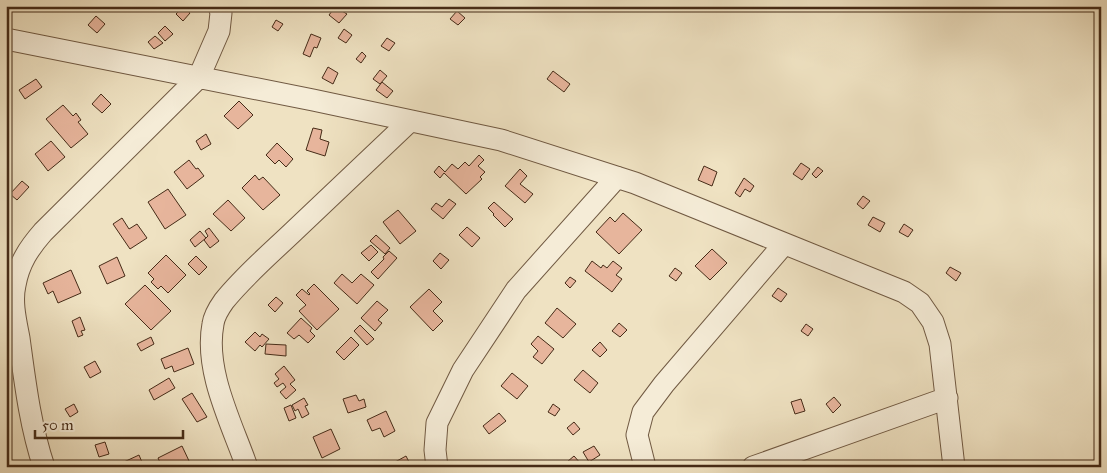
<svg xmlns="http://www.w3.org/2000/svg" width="1107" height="473" viewBox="0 0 1107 473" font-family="'IM FELL Great Primer',serif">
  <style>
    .building { fill: #e7b59c; stroke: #452b17 }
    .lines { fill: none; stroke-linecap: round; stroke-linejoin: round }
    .street-casing { stroke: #705942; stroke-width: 23 }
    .street { stroke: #f5ecd7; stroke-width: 21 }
  </style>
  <rect width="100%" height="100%" fill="#efe2c2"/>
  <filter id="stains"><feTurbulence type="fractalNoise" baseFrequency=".004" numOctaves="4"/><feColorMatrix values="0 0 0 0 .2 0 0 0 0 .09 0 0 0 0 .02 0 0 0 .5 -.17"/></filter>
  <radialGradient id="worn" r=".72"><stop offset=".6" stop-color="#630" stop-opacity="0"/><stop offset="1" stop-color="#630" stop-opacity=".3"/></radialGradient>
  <path class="building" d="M 183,7 L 190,13 L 183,21 L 176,14 Z
    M 335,7 L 347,14 L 339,23 L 329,15 Z
    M 457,11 L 465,18 L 458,25 L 450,19 Z
    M 96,16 L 105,24 L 97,33 L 88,25 Z
    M 276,20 L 283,24 L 278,31 L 272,27 Z
    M 165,26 L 173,34 L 165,41 L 158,33 Z
    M 344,29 L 352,35 L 346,43 L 338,38 Z
    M 311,34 L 321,38 L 317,48 L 314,47 L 310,57 L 303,54 Z
    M 155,36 L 163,43 L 154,49 L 148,42 Z
    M 387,38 L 395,43 L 389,51 L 381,46 Z
    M 362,52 L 366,56 L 361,63 L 356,59 Z
    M 328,67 L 338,73 L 333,84 L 322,78 Z
    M 380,70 L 387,76 L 380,84 L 373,79 Z
    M 553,71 L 570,84 L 564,92 L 547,79 Z
    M 36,79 L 42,87 L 25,99 L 19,90 Z
    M 382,82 L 393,91 L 387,98 L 376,90 Z
    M 101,94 L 111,104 L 102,113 L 92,104 Z
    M 239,101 L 253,115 L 238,129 L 224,116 Z
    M 63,105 L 73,116 L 76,113 L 81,120 L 78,122 L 88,134 L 71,148 L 46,119 Z
    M 313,128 L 322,130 L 320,139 L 329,142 L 325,156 L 306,150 Z
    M 206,134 L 211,144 L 201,150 L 196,141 Z
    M 51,141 L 65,157 L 48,171 L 35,154 Z
    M 277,143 L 293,159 L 286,167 L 279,160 L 275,164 L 266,155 Z
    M 479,155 L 484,160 L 478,166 L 485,172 L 480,177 L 482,179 L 466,194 L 444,173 L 440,178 L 434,172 L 439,166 L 445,172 L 452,164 L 458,169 L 465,162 L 469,166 Z
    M 189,160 L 196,169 L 198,168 L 204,176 L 187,189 L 174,172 Z
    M 801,163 L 810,169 L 802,180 L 793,174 Z
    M 704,166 L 717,172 L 712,186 L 698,180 Z
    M 818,167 L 823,171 L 816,178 L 812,174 Z
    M 520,169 L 527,176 L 520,184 L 533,194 L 525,203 L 505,186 Z
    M 255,175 L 259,180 L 263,177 L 280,195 L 263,210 L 242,188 Z
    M 744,178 L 754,186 L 750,192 L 745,189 L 740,197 L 735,193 Z
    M 22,181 L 29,187 L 17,200 L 10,194 Z
    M 168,189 L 186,215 L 165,229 L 148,202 Z
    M 863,196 L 870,201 L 863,209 L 857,204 Z
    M 449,199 L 456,204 L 443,219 L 431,209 L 436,203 L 442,207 Z
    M 228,200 L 245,218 L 231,231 L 213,214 Z
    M 494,202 L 513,219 L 505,227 L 493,215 L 494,214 L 488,208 Z
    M 398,210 L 416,231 L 400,244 L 383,222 Z
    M 623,213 L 642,230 L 619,254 L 596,232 L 610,217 L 615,222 Z
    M 873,217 L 885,223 L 880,232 L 868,225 Z
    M 122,218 L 129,229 L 137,224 L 147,238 L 130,249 L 113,224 Z
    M 904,224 L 913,230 L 908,237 L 899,232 Z
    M 467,227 L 480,238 L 472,247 L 459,235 Z
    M 209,228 L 219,241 L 210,248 L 204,240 L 208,236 L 205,231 Z
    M 200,231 L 206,238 L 195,247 L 190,240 Z
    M 376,235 L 390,248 L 385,254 L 370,241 Z
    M 371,245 L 378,252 L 369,261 L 361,253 Z
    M 712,249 L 727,263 L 710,280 L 695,266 Z
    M 389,251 L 397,258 L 378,279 L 371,272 L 384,259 L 383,257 Z
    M 440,253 L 449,260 L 441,269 L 433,261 Z
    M 166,255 L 186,275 L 168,293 L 161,286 L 158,289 L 151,282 L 154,279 L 148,273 Z
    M 196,256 L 207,267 L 199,275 L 188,264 Z
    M 117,257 L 125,276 L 107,284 L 99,266 Z
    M 592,261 L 601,268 L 603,265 L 607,268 L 613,261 L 622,268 L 616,275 L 622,279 L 612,292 L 585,271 Z
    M 950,267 L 961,273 L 956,281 L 946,273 Z
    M 675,268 L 682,273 L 676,281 L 669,276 Z
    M 71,270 L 81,293 L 58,303 L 53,291 L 48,294 L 43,283 Z
    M 342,274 L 352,283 L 361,274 L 374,285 L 357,304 L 334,283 Z
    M 570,277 L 576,281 L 570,288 L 565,283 Z
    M 314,284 L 339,309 L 317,330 L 299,311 L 306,305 L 296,295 L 302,289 L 309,295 L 310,294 L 307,291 Z
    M 145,285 L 171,311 L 151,330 L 125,304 Z
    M 778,288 L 787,294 L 781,302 L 772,296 Z
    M 429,289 L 442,302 L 433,311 L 443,321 L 433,331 L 410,307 Z
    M 276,297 L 283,303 L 275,312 L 268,305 Z
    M 377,301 L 388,310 L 378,320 L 382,323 L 375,331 L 361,318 Z
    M 557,308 L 576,324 L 563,338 L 545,323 Z
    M 80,317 L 85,330 L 81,331 L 83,335 L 78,337 L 72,321 Z
    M 301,318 L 312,328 L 310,331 L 315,336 L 308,343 L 299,335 L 294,339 L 287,333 Z
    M 619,323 L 627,330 L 620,337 L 612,331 Z
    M 806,324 L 813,329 L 808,336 L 801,331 Z
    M 360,325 L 374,339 L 367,345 L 354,331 Z
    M 255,332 L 260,337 L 262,334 L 269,339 L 262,347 L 260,345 L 255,351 L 245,342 Z
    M 538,336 L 554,349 L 542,364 L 533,357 L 538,351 L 531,344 Z
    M 151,337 L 154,344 L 141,351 L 137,344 Z
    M 351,337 L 359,345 L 344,360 L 336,352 Z
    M 600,342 L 607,350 L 600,357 L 592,350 Z
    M 266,344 L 286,345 L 286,356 L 265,354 Z
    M 188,348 L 194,364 L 174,372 L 172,366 L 165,369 L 161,359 Z
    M 95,361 L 101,372 L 90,378 L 84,367 Z
    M 284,366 L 295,380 L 290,384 L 296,390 L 286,399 L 280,392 L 286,387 L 283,383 L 277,387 L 274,383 L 279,379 L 275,374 Z
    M 583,370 L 598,383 L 590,393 L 574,380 Z
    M 512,373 L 528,386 L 517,399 L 501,386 Z
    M 169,378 L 175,388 L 154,400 L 149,390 Z
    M 192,393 L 207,417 L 197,422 L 182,399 Z
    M 356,395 L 359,401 L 364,399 L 366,407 L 348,413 L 343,399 Z
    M 834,397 L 841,405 L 833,413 L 826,404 Z
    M 304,398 L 308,405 L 305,406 L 309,414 L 302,418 L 298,409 L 295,411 L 292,405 Z
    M 801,399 L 805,411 L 795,414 L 791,402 Z
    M 74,404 L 78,412 L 70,417 L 65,409 Z
    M 553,404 L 560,409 L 555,416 L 548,412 Z
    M 291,405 L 296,418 L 289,421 L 284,408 Z
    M 386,411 L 395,431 L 384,437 L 380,428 L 372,431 L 367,420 Z
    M 499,413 L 506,421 L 489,434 L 483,426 Z
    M 574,422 L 580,429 L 573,435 L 567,428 Z
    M 331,429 L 340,449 L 322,458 L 313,437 Z
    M 105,442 L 109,454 L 99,457 L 95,445 Z
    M 182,446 L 190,463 L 184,467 L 162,467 L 158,458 Z
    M 594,446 L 600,455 L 589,462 L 583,452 Z
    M 139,455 L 144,467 L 112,467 L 126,461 Z
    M 406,456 L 411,466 L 410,467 L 386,467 Z
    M 574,456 L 581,464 L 578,467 L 571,467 L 567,462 Z"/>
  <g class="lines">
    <g class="street-casing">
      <path id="street" d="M 6,39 L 313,100 L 501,140 L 635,183 L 904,292 L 920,303 L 933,322 L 940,344 L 954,467
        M 44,467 C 30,425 25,382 19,338 C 16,322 11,302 15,285 C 19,263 29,248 43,232 L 199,77 L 219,31 L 221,13 L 219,6
        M 247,467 C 232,424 204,371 213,324 C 214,316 219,308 224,301 C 245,275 271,253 294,231 C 333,194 372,157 410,121
        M 437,467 L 435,450 L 437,423 L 463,370 L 516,290 L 617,177
        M 645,467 L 637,435 L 643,412 L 664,384 L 784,244
        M 753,467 L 947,398"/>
    </g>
    <use href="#street" class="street"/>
  </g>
  <rect width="1107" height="473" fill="none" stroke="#efe2c2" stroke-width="25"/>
  <rect x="8" y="8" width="1092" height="458" fill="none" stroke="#452b17" stroke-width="2.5"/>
  <rect x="12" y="12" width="1082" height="448" fill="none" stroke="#452b17"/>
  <path d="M35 430v8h148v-8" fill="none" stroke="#452b17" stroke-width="2.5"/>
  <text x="42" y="430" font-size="15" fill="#452b17" stroke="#f5ecd7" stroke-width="4" paint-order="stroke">50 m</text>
  <rect width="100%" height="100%" filter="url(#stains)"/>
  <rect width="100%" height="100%" fill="url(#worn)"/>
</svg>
